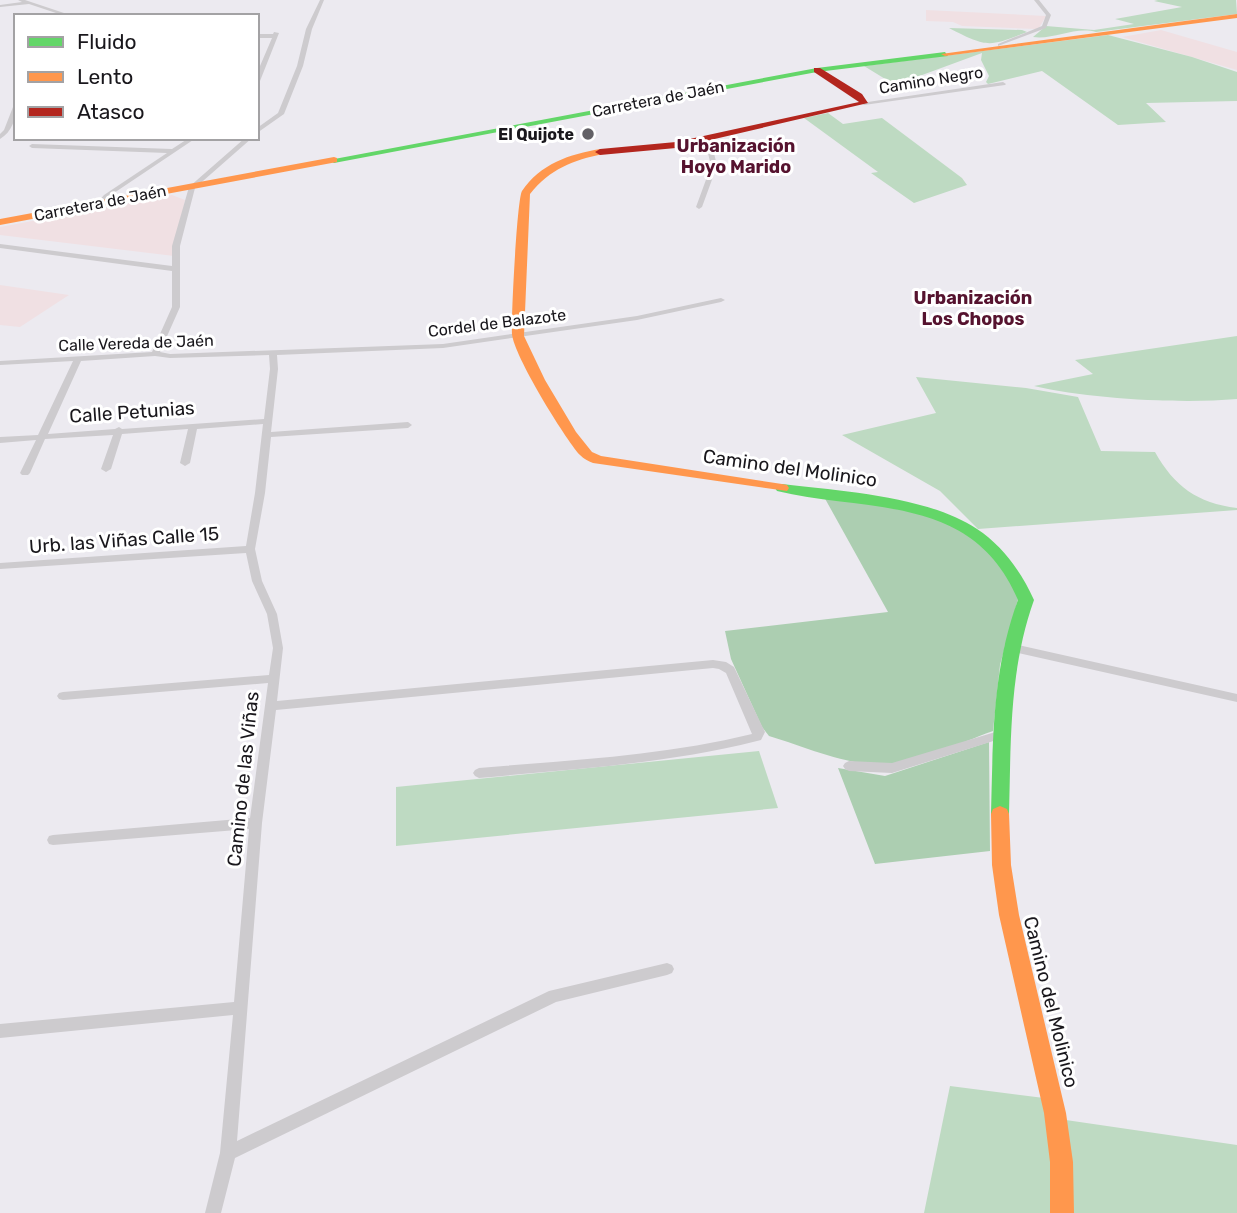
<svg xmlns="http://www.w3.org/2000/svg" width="1237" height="1213" viewBox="0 0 1237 1213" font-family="Rubik,sans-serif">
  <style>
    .industrial { fill: #f0e0e3 }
    .green { fill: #bedac2 }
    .forest { fill: #acceb1 }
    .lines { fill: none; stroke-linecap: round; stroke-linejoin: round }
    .street { fill: #cdcbce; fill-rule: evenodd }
    .fast { fill: #63d668; fill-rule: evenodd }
    .slow { fill: #ff974d; fill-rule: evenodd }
    .jam { fill: #b3261e; fill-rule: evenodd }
    .poi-dot { fill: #636166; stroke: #fff; stroke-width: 2.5 }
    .labels { text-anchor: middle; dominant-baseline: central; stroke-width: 6; stroke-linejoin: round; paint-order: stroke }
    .far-street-label { font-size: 16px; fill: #19171c; stroke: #fff }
    .far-poi-label { font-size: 16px; font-weight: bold; fill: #19171c; stroke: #fff; text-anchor: end }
    .far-neighbourhood-label { font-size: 18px; font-weight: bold; fill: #56132f; stroke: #fff }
    .street-label { font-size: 19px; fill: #19171c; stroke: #fff }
  </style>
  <rect width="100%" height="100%" fill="#eceaf0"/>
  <path class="industrial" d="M 926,10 L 1046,16 L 1039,28 L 1036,29 L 962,26 L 953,22 L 926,21 Z
    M 1161,30 L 1237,52 L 1237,70 L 1122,37 Z
    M 172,195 L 185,200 L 174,256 L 0,235 L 0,227 Z
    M 0,285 L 69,295 L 20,327 L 0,325 Z"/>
  <path class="green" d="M 1158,0 L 1236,0 L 1237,14 L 1096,32 C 1075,26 1054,40 1033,37 L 1046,26 L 1094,30 L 1134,24 L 1115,19 L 1182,7 L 1154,1 Z
    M 949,28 L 1022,30 L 1027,32 C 989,47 988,48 949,28 Z
    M 1108,35 L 1192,57 L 1237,72 L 1237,101 L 1146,103 L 1166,122 L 1118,125 L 1042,71 L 988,84 L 986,82 L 989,76 L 981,60 L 982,53 L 895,85 L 864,66 Z
    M 828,113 L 843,124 L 882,118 L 962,178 L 967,185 L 914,203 L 871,173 L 878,172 L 804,118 Z
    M 1237,336 L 1237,399 C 1180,404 1090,399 1034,386 L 1093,374 L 1075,360 Z
    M 916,377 L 1026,388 L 1078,397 L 1101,451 L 1155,452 C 1174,486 1197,503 1237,508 L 1237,510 L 978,529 L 940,491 L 842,435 L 936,413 Z
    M 759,751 L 778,808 L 396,846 L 396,787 Z
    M 950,1086 L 1044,1098 L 1053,1148 L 1053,1213 L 924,1213 Z
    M 1059,1119 L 1237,1145 L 1237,1213 L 1066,1213 Z"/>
  <path class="forest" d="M 823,495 C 864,502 948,513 978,541 C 994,556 1007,575 1020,592 L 1000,665 L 993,731 C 959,743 922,763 885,764 C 846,766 806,747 769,736 L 762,727 L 731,659 L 725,631 L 888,612 Z
    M 989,742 L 990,851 L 875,864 L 838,768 L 885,776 Z"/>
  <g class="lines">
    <path class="street" d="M 18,0 L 25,0 L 73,16 L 65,16 L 29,4 L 0,7 L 0,5 L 22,2 Z
      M 320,0 L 324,0 L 312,29 L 303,66 L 284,114 L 257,133 L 257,128 L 278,113 L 297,66 L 306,29 Z
      M 1034,0 L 1039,0 L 1051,15 L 1046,28 L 998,46 L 998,44 L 1042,26 L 1046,15 Z
      M 274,32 L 279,33 L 260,81 L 257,83 L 257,73 L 272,38 L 257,38 L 257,34 L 273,34 Z
      M 1003,82 L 1006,84 L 1005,85 L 864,105 L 861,103 Z
      M 16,105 C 16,119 12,132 0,139 L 0,134 L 4,130 L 13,107 Z
      M 189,138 L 196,138 L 108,197 L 100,205 L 97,203 L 104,195 L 167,153 L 32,148 L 29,146 L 32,144 L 172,149 Z
      M 245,138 L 252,138 L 195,188 L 180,246 L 180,307 L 160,352 L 170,354 L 443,344 L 637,316 L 721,298 L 725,300 L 721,302 L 637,320 L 443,348 L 277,355 L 278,369 L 271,432 L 408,422 L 412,425 L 408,428 L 271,437 L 265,493 L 255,549 L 262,581 L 277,614 L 283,648 L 277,701 L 713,660 L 726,662 L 734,667 L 765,732 L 761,740 L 757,741 C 666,764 573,769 479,778 L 475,776 L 473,773 L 475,770 L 479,768 C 571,760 663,756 752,734 L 726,673 L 719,669 L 713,668 L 276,710 L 262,823 L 237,1141 L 549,991 L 667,963 L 672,965 L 674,969 L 672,973 L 667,975 L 556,1002 L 235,1158 L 221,1213 L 205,1213 L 220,1153 L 233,1015 L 0,1038 L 0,1024 L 234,1002 L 249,829 L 53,845 L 49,844 L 47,840 L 49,836 L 53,835 L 250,818 L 268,683 L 63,700 L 59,699 L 57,696 L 59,693 L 63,692 L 269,675 L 273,648 L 267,614 L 252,581 L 246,553 L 0,569 L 0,563 L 246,546 L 255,493 L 263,424 L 197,429 L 190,463 L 185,466 L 180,463 L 188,429 L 122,434 L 111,469 L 106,472 L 101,469 L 113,435 L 45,439 L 30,473 L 28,475 L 22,475 L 20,473 L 36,440 L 0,443 L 0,437 L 38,435 L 73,361 L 0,365 L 0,361 L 152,352 L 172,307 L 172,271 L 0,248 L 0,244 L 172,266 L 172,246 L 189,187 ZM 269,355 L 270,369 L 264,419 L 122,429 L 119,427 L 115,429 L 48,434 L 81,361 L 155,356 L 170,358 Z
      M 708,138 L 711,140 L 717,166 L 702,207 L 699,209 L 696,207 L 711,166 L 705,140 Z
      M 1009,643 L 1237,694 L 1237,702 L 1005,650 L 1004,647 L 1005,644 Z
      M 1002,730 L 1006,731 L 1008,734 L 1006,737 L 892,773 L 849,771 L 845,769 L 843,766 L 845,763 L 849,761 L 892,763 Z"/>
    <path class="fast" d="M 945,52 L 948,56 L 817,72 L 334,163 L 329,160 L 817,68 Z
      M 782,484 C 840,491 928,496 977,529 C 1002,545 1022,573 1034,600 C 1009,670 1011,741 1009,814 L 1007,819 L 1000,822 L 993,819 L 991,814 C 993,741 992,670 1018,600 C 973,493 868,513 777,491 L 775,488 L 777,485 Z"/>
    <path class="slow" d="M 1237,14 L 1237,18 L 945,56 L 941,54 Z
      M 600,149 L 603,150 L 603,154 C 573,160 550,169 530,194 L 524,336 L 545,380 L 576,432 L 592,452 L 601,456 L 782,484 L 787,485 L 789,488 L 787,491 L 593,463 C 588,461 584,459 580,455 C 564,437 514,356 512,334 C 511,319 517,199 522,191 C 540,164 570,154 600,149 Z
      M 334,157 L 337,158 L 337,162 L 0,225 L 0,219 Z
      M 1000,806 L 1007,809 L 1009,814 L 1011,865 L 1019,915 L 1066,1113 L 1073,1162 L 1074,1213 L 1050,1213 L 1050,1162 L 1044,1113 L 999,915 L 992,865 L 991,814 L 993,809 Z"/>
    <path class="jam" d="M 814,68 L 820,68 L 862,94 L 868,103 L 676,148 L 600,155 L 595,152 L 600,149 L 676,142 L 859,102 L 814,72 Z"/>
  </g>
  <circle class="poi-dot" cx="588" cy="134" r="7"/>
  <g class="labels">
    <g class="far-street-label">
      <text transform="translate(931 80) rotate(-9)">Camino Negro</text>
      <text transform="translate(658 99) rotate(-11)">Carretera de Jaén</text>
      <text transform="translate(100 203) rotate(-11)">Carretera de Jaén</text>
      <text transform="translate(497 323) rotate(-7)">Cordel de Balazote</text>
      <text transform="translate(136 343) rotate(-2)">Calle Vereda de Jaén</text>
    </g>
    <g class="far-poi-label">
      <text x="574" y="134">El Quijote</text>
    </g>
    <g class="far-neighbourhood-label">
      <text x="736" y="146">Urbanización<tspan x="736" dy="21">Hoyo Marido</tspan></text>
      <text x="973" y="298">Urbanización<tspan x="973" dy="21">Los Chopos</tspan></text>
    </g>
    <g class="street-label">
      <text transform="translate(132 412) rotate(-4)">Calle Petunias</text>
      <text transform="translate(790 468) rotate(8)">Camino del Molinico</text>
      <text transform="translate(124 540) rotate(-4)">Urb. las Viñas Calle 15</text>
      <text transform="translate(243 779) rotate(-84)">Camino de las Viñas</text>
      <text transform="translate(1051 1002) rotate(76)">Camino del Molinico</text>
    </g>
  </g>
  <rect x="14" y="14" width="245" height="126" fill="#ffffff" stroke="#a3a2a4" stroke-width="2"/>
  <rect x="28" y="37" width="35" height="10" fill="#63d668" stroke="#a3a2a4" stroke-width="2"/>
  <text x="77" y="49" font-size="21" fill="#19171c">Fluido</text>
  <rect x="28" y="72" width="35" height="10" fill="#ff974d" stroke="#a3a2a4" stroke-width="2"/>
  <text x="77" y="84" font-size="21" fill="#19171c">Lento</text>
  <rect x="28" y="107" width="35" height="10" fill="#b3261e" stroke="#a3a2a4" stroke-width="2"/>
  <text x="77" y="119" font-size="21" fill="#19171c">Atasco</text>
</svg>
